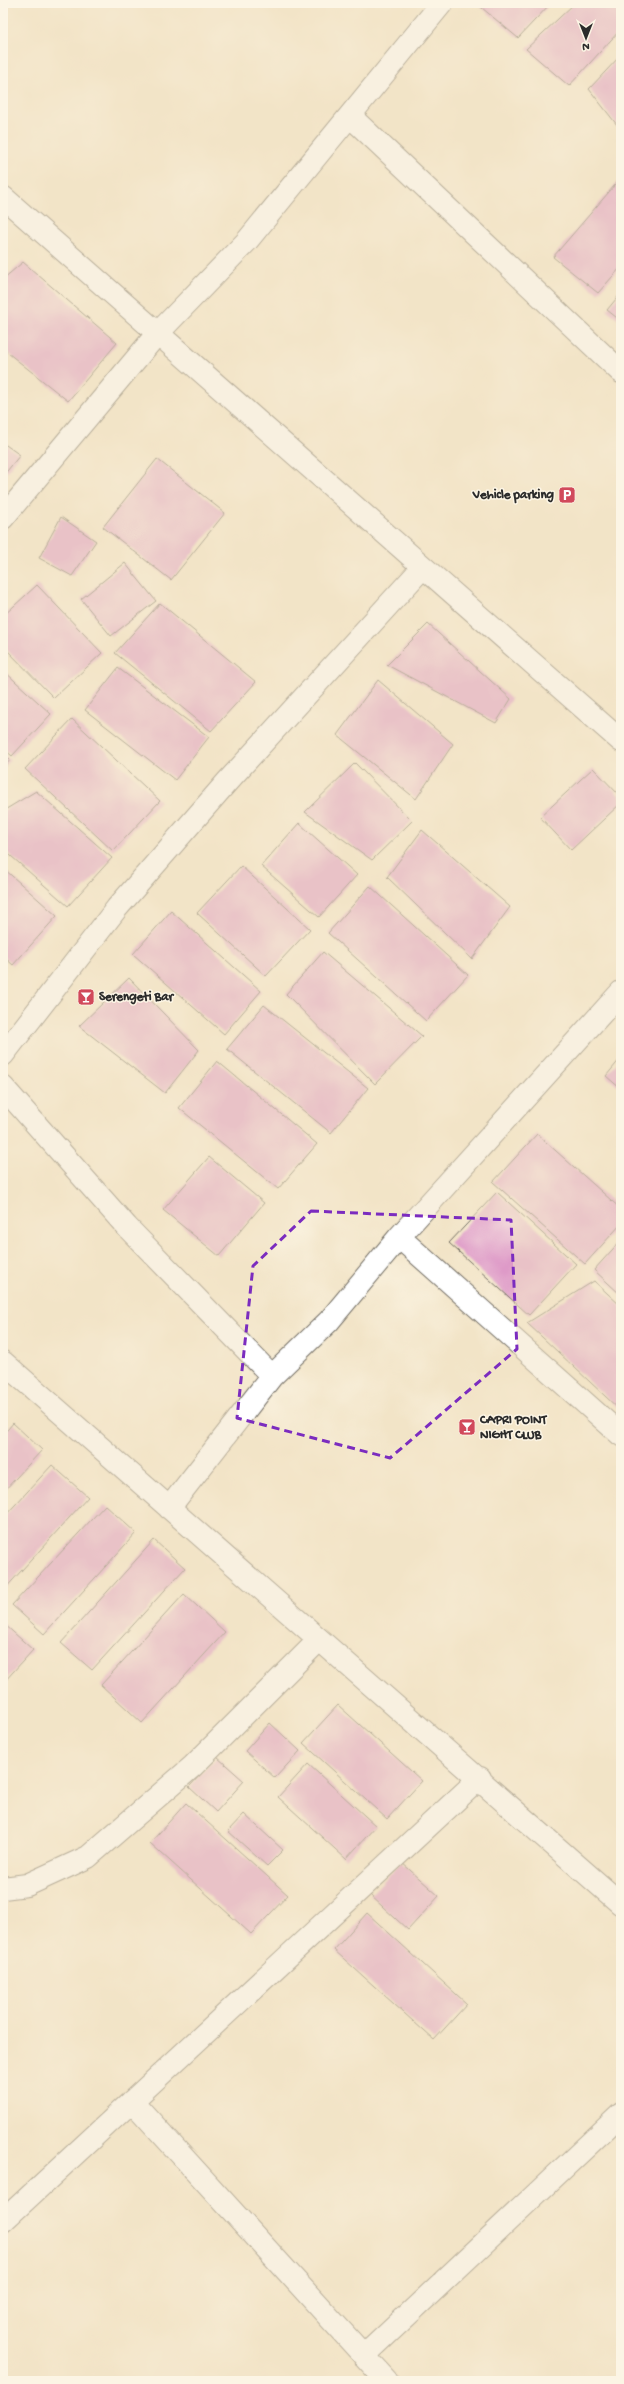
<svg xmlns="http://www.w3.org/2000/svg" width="624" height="2384" viewBox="0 0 624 2384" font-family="'Gochi Hand',sans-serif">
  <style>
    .building { fill: #de9ac8 }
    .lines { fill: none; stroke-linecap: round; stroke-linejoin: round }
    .minor-casing { stroke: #716c62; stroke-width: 24 }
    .minor { stroke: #fff; stroke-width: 22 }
    .marked { fill: none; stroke: #7b2cbf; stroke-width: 3; stroke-dasharray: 8 5; stroke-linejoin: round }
    .labels { text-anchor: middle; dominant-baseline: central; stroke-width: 3; stroke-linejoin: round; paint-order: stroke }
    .poi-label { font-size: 13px; font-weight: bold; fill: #2b2b2b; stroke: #fcf5e5; text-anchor: start }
  </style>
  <rect width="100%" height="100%" fill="#fcf5e5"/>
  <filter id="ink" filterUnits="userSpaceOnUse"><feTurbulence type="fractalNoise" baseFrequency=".025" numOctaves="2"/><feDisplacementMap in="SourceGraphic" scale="8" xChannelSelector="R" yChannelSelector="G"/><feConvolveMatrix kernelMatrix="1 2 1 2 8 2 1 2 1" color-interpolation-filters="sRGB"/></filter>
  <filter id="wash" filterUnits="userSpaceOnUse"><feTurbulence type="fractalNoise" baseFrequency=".012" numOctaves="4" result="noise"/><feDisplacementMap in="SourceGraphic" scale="16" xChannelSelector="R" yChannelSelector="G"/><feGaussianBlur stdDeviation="0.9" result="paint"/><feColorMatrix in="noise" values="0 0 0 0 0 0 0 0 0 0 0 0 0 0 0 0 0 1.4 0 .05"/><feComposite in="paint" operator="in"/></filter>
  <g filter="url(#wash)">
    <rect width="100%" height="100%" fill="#f2e4c7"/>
    <g id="blocks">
      <path class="building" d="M 476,3 L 551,3 L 518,38 Z
        M 575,3 L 621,3 L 621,29 L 569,86 L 526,49 Z
        M 621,55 L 621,130 L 589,89 Z
        M 621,178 L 621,267 L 598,293 L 553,257 Z
        M 23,262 L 117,343 L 68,401 L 3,349 L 3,279 Z
        M 621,293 L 621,321 L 607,310 Z
        M 3,443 L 20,455 L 3,476 Z
        M 157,459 L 225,513 L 171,580 L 103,527 Z
        M 61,517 L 96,541 L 72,576 L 39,558 Z
        M 125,563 L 156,601 L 111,636 L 81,599 Z
        M 37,585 L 102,653 L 54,698 L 3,646 L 3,616 Z
        M 160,603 L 256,682 L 211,731 L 115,653 Z
        M 428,624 L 511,699 L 496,723 L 387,665 Z
        M 118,668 L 209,737 L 175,780 L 85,710 Z
        M 3,670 L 51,714 L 12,756 L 3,748 Z
        M 378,680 L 453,744 L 416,799 L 337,735 Z
        M 72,719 L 160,801 L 113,851 L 25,769 Z
        M 3,754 L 10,760 L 3,769 Z
        M 355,763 L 412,821 L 372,860 L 305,812 Z
        M 593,768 L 621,797 L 621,803 L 571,850 L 540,817 Z
        M 36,791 L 112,858 L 68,906 L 3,849 L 3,811 Z
        M 299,823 L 357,875 L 319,917 L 261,866 Z
        M 422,830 L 510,907 L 472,959 L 387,877 Z
        M 241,866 L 310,929 L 266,976 L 197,913 Z
        M 3,868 L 57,916 L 13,965 L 3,956 Z
        M 370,886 L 468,975 L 426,1021 L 328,933 Z
        M 171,911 L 261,991 L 224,1034 L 133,954 Z
        M 323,952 L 422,1036 L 375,1084 L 286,994 Z
        M 129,978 L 199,1050 L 165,1093 L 79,1026 Z
        M 264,1005 L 368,1088 L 331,1133 L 227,1049 Z
        M 621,1058 L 621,1089 L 606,1076 Z
        M 217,1061 L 317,1144 L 278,1189 L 179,1108 Z
        M 537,1134 L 621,1209 L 621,1224 L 585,1264 L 493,1182 Z
        M 209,1157 L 264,1203 L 219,1256 L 163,1210 Z
        M 497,1192 L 576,1264 L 529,1315 L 449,1243 Z
        M 621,1240 L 621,1295 L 594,1270 Z
        M 594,1281 L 621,1306 L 621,1411 L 527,1323 Z
        M 13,1423 L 42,1450 L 3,1492 L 3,1435 Z
        M 52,1465 L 88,1497 L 3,1591 L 3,1518 Z
        M 105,1505 L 136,1533 L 44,1634 L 12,1605 Z
        M 154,1540 L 185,1568 L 92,1670 L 61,1643 Z
        M 184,1594 L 225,1632 L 142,1723 L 101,1685 Z
        M 3,1623 L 33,1650 L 3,1683 Z
        M 338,1705 L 422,1781 L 387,1819 L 303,1743 Z
        M 270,1723 L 300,1751 L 275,1778 L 245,1751 Z
        M 217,1757 L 244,1781 L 216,1812 L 189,1787 Z
        M 308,1764 L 376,1826 L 346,1859 L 278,1797 Z
        M 186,1803 L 288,1895 L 251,1934 L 150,1843 Z
        M 244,1814 L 283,1850 L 267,1866 L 228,1831 Z
        M 401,1862 L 439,1896 L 408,1930 L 370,1895 Z
        M 367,1913 L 467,2004 L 434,2040 L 334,1950 Z"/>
    </g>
  </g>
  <g filter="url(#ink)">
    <use href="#blocks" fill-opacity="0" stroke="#716c62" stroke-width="1"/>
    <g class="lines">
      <g class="minor-casing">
        <path id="minor" d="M 350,116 L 621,372
          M 3,197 L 621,741
          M 3,518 L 157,334 L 247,241 L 442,3
          M 3,1055 L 117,908 L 227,782 L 423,567
          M 3,1087 L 127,1227 L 272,1376
          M 399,1237 L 621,1435
          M 3,1362 L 621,1904
          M 169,1508 L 272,1376 L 329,1321 L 399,1237 L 621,992
          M 3,1888 L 27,1885 L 88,1857 L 193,1766 L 319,1640
          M 132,2101 L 387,2381
          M 3,2221 L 480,1778
          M 364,2356 L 621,2114"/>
      </g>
      <use href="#minor" class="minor"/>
    </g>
  </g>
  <path d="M0 0H624V2384H0ZM 311,1211 L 511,1220 L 517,1349 L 390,1458 L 237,1418 L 253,1266 Z" fill="#f2e4c7" fill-opacity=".55" fill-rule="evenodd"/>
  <path class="marked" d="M 311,1211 L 511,1220 L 517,1349 L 390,1458 L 237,1418 L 253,1266 Z"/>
  <defs>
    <g id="parking-square" transform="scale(0.9)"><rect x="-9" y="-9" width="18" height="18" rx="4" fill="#d1495b" stroke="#fcf5e5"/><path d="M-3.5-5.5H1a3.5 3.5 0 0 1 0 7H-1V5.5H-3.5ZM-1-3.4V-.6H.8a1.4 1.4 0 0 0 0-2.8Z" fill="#fff"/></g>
    <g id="bar-square" transform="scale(0.9)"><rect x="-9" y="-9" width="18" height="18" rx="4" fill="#d1495b" stroke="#fcf5e5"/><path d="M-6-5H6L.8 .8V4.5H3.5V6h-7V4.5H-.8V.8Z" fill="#fff"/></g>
  </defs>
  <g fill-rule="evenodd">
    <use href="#parking-square" x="567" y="495"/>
    <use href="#bar-square" x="86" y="997"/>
    <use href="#bar-square" x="467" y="1427"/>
  </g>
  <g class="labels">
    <g class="poi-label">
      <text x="554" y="495" text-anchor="end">Vehicle parking</text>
      <text x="99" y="997">Serengeti Bar</text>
      <text x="480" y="1420">CAPRI POINT<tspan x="480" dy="15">NIGHT CLUB</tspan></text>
    </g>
  </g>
  <rect width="624" height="2384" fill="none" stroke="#fcf5e5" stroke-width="16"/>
  <g transform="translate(586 38) rotate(180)" stroke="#fcf5e5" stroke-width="3" paint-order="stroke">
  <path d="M0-3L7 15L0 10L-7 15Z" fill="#2b2b2b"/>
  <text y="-6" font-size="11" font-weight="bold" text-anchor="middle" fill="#2b2b2b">N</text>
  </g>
</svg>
